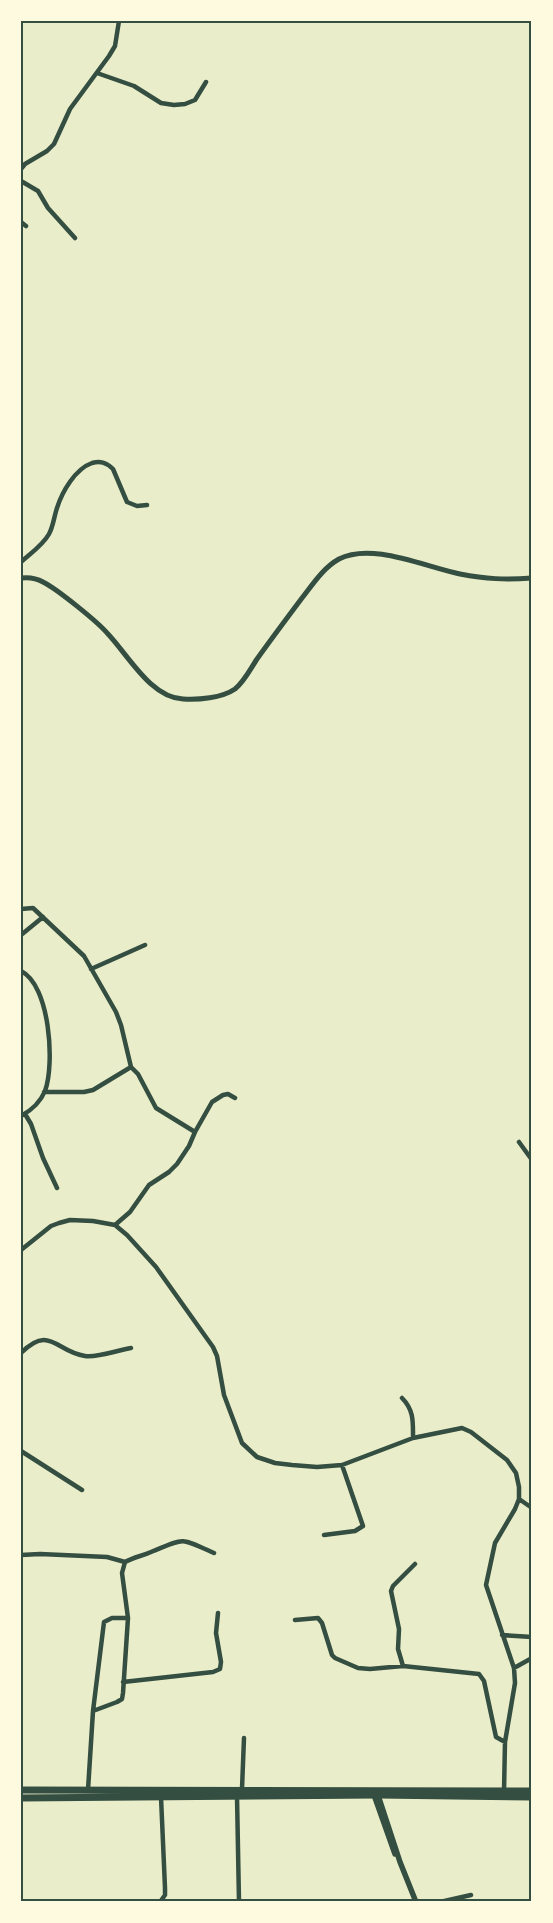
<svg xmlns="http://www.w3.org/2000/svg" width="553" height="1923" viewBox="0 0 553 1923" font-family="Rubik,sans-serif">
  <style>
    .lines { fill: none; stroke-linecap: round; stroke-linejoin: round }
    .minor { stroke: #344e41; stroke-width: 4.5 }
    .tertiary { stroke: #344e41; stroke-width: 5 }
    .secondary { stroke: #344e41; stroke-width: 5.5 }
    .trunk { stroke: #344e41; stroke-width: 7 }
    .neatline { fill: none; stroke: #344e41; stroke-width: 2 }
  </style>
  <rect width="100%" height="100%" fill="#e9edc9"/>
  <g class="lines">
    <path class="minor" d="M 97,73 L 134,86 L 161,103 L 174,105 L 185,104 L 195,100 L 206,82
      M 21,169 L 25,164 L 47,151 L 54,144 L 70,109 L 109,56 L 115,46 L 119,21
      M 21,181 L 38,191 L 48,208 L 75,238
      M 21,222 L 26,226
      M 21,562 C 30,554 43,545 49,534 C 53,527 54,517 57,508 C 62,492 75,469 92,463 C 100,461 106,462 113,469 L 127,502 L 137,506 L 147,505
      M 21,909 L 33,908 L 84,956 L 116,1012 L 121,1025 L 131,1067 L 138,1074 L 156,1108 L 195,1132
      M 21,935 L 43,917
      M 91,969 L 145,945
      M 21,971 C 50,985 55,1064 45,1091 C 40,1103 32,1110 21,1116
      M 44,1092 L 84,1092 L 93,1090 L 131,1067
      M 25,1114 L 31,1124 L 43,1158 L 57,1188
      M 519,1142 L 532,1160
      M 115,1225 L 130,1212 L 149,1185 L 169,1172 L 177,1164 L 189,1146 L 195,1132 L 212,1102 L 223,1095 L 228,1094 L 235,1098
      M 21,1250 L 51,1226 L 59,1223 L 70,1220 L 93,1221 L 115,1225 L 127,1235 L 156,1267 L 213,1347 L 217,1356 L 224,1395 L 242,1443 L 257,1457 L 275,1463 L 292,1465 L 317,1467 L 342,1465 L 413,1438 L 462,1428 L 471,1432 L 507,1460 L 516,1473 L 519,1487 L 519,1499 L 515,1509 L 495,1543 L 486,1585 L 514,1668 L 515,1683 L 505,1742 L 504,1792
      M 21,1353 C 50,1324 56,1352 85,1356 C 97,1358 118,1350 131,1348
      M 402,1398 C 414,1410 413,1422 413,1438
      M 21,1451 L 82,1490
      M 519,1499 L 532,1508
      M 324,1535 L 355,1531 L 363,1526 L 342,1465
      M 21,1555 L 40,1554 L 107,1557 L 125,1562
      M 295,1620 L 318,1618 L 322,1623 L 332,1655 L 335,1658 L 358,1668 L 370,1669 L 403,1666 L 479,1674 L 484,1681 L 496,1737 L 505,1742
      M 502,1635 L 532,1637
      M 403,1666 L 398,1649 L 399,1629 L 391,1591 L 393,1586 L 415,1564
      M 514,1668 L 532,1658
      M 123,1682 L 213,1672 L 220,1669 L 221,1662 L 216,1633 L 218,1613
      M 93,1711 L 104,1622 L 112,1618 L 128,1618
      M 242,1789 L 244,1738
      M 88,1790 L 93,1711 L 117,1702 L 122,1699 L 123,1693 L 128,1618 L 122,1573 L 125,1562 C 134,1557 142,1556 151,1552 C 185,1538 179,1537 214,1553
      M 237,1796 L 239,1902
      M 160,1902 L 165,1895 L 165,1888 L 161,1797
      M 440,1902 L 471,1895"/>
    <path class="tertiary" d="M 21,578 C 29,577 36,578 43,582 C 57,589 98,622 108,634 C 128,655 151,698 183,699 C 198,700 222,698 235,689 C 244,682 251,668 257,659 C 272,638 287,618 302,598 C 313,584 323,568 339,559 C 372,542 425,567 460,574 C 486,579 505,580 532,578"/>
    <path class="secondary" d="M 373,1792 L 395,1854
      M 377,1792 L 400,1862 L 416,1902"/>
    <path class="trunk" d="M 21,1790 L 532,1791
      M 21,1798 L 378,1795 L 532,1797"/>
  </g>
  <rect width="553" height="1923" fill="none" stroke="#fefae0" stroke-width="45"/>
  <rect x="22" y="22" width="508" height="1878" class="neatline"/>
</svg>
